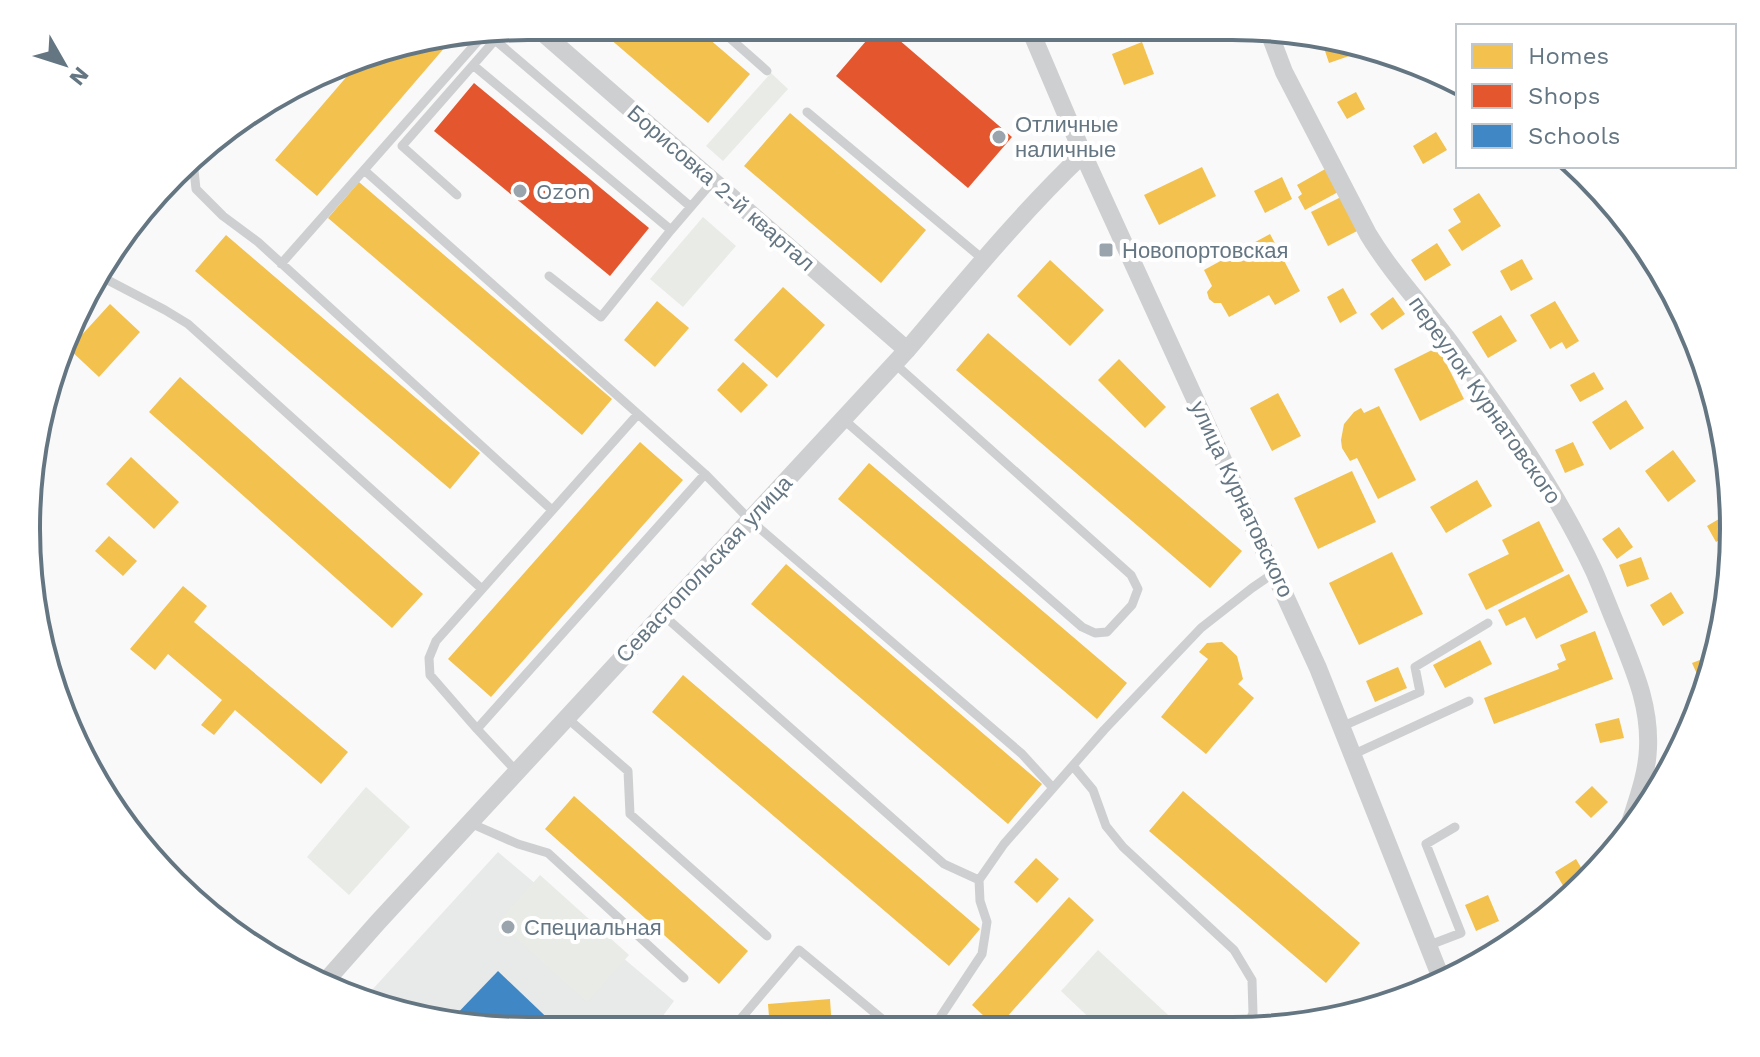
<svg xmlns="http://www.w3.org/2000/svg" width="1760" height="1057" viewBox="0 0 1760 1057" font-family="'Work Sans',sans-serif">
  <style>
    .built { fill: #e8e9e9 }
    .green { fill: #e8ebe6 }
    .homes { fill: #f2c14e }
    .shops { fill: #e4572e }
    .schools { fill: #3f88c5 }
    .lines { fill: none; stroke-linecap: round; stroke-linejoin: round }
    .service { stroke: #cecfd0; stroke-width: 9 }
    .minor { stroke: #cecfd0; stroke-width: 18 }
    .poi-dot { fill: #99a4ac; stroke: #fff; stroke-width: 3 }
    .labels { text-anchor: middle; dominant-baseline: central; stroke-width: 8; stroke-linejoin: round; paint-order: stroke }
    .poi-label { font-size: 22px; fill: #657683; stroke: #fff; text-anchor: start }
    .street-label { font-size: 22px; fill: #657683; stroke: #fff }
    .rim { fill: none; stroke: #657683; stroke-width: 4 }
  </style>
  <rect width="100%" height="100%" fill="#f9f9f9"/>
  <path class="built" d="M 498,852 L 674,1001 L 653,1029 L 495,1030 L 367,1004 L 361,1002 Z"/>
  <path class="green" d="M 771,73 L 788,89 L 723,161 L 706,146 Z
    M 703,217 L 736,246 L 683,307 L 650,279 Z
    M 366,787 L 410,827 L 349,895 L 307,857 Z
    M 540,875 L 629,955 L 587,1002 L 498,922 Z
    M 1098,950 L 1180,1026 L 1179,1027 L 1100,1028 L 1061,991 Z"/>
  <path class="homes" d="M 595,26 L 694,26 L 750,74 L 708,123 Z
    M 452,39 L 317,196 L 275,160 L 367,53 Z
    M 1334,41 L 1348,44 L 1352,55 L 1329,63 L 1323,45 Z
    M 1142,42 L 1154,74 L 1124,85 L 1112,54 Z
    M 1356,92 L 1365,109 L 1347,119 L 1337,102 Z
    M 790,113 L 926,230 L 881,283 L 744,166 Z
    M 1436,132 L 1447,150 L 1423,164 L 1413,146 Z
    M 1202,167 L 1216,196 L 1159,225 L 1144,195 Z
    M 1327,168 L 1340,191 L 1305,210 L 1298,197 L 1302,194 L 1297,185 Z
    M 1282,177 L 1292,199 L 1265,213 L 1254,191 Z
    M 359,182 L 612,399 L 582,435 L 328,218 Z
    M 1479,193 L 1501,226 L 1462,251 L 1448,230 L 1461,222 L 1453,209 Z
    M 1343,196 L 1361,229 L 1328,246 L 1311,212 Z
    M 1270,234 L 1300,291 L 1275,305 L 1269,295 L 1229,317 L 1221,303 L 1214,303 L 1209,299 L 1207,292 L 1212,286 L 1204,270 Z
    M 226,235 L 480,453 L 450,489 L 195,271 Z
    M 1437,243 L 1451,265 L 1425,281 L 1411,260 Z
    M 1522,259 L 1533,279 L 1511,291 L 1500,271 Z
    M 1050,260 L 1104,310 L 1070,346 L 1017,296 Z
    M 783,287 L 825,325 L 777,378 L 734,340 Z
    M 1343,288 L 1357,313 L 1340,323 L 1327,297 Z
    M 1393,297 L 1405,314 L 1382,330 L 1370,314 Z
    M 657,301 L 689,328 L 655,367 L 624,340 Z
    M 1555,301 L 1579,341 L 1566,349 L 1562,342 L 1550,349 L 1530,315 Z
    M 110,304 L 140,332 L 99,377 L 69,349 Z
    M 1501,315 L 1517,341 L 1488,358 L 1472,332 Z
    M 988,333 L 1242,551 L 1210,588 L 956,370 Z
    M 1438,347 L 1464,399 L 1420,421 L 1394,369 Z
    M 1119,359 L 1166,407 L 1145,428 L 1098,380 Z
    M 743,362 L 768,385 L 741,413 L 717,390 Z
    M 1594,372 L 1604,389 L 1580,402 L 1570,385 Z
    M 180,377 L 423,594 L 392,628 L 149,412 Z
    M 1278,393 L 1301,436 L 1272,451 L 1250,408 Z
    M 1626,400 L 1644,428 L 1610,450 L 1592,422 Z
    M 1379,406 L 1416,480 L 1378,499 L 1357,458 L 1350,461 L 1342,448 L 1341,440 L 1344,424 L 1354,412 L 1361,408 L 1364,413 Z
    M 640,442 L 683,480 L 491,697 L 448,659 Z
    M 1573,442 L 1584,465 L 1565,473 L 1555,450 Z
    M 1673,450 L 1696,481 L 1668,502 L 1645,471 Z
    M 131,457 L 179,502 L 154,529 L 106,484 Z
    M 869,463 L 1127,683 L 1097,719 L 838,499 Z
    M 1352,471 L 1376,522 L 1318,549 L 1294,498 Z
    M 1477,480 L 1492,506 L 1446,533 L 1430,507 Z
    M 1724,516 L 1724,537 L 1716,542 L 1707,526 Z
    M 1539,521 L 1564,571 L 1486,610 L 1468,574 L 1509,554 L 1502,540 Z
    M 1619,527 L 1633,547 L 1617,559 L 1602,539 Z
    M 109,536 L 137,561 L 123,576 L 95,551 Z
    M 1392,552 L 1423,614 L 1359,645 L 1329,583 Z
    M 1641,557 L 1649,579 L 1627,587 L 1619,565 Z
    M 786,564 L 1042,784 L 1008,824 L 751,604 Z
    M 1569,574 L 1588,612 L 1536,639 L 1525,617 L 1506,626 L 1498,610 Z
    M 183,586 L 207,606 L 194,622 L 348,752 L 321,784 L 235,710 L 214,735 L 201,725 L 222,700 L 168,654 L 155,670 L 130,649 Z
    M 1671,592 L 1684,613 L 1663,626 L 1650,605 Z
    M 1595,631 L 1613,679 L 1494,724 L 1484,698 L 1559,669 L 1557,664 L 1566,660 L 1560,645 Z
    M 1480,640 L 1492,664 L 1445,688 L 1433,665 Z
    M 1222,642 L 1237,656 L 1243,679 L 1238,684 L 1254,698 L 1206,754 L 1161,717 L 1208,659 L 1199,652 L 1207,643 Z
    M 1713,655 L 1712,656 L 1701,683 L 1692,663 Z
    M 1398,667 L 1407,688 L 1375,702 L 1366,681 Z
    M 683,675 L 980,929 L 949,966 L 652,712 Z
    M 1619,718 L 1624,738 L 1600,743 L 1595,724 Z
    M 1592,786 L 1608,802 L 1591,818 L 1575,802 Z
    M 1183,791 L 1360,943 L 1326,983 L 1149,831 Z
    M 574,796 L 748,951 L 719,984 L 545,829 Z
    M 1036,858 L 1059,879 L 1037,903 L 1014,882 Z
    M 1576,859 L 1589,881 L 1568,894 L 1555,872 Z
    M 1488,895 L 1499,921 L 1476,931 L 1465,905 Z
    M 1069,897 L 1094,920 L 997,1028 L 972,1005 Z
    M 830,999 L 832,1029 L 770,1029 L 768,1004 Z"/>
  <path class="shops" d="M 878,27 L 884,27 L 1012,137 L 968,188 L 836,76 Z
    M 474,83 L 649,228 L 610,276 L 434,131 Z"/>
  <path class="schools" d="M 498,971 L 560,1030 L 495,1030 L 450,1021 Z"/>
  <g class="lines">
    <path class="service" d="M 716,26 L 767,71
      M 485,33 L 364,170 L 638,414
      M 473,65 L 671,230 L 713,181
      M 807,112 L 984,260
      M 193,161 L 196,189 L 223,216 L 258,242 L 552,510
      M 457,195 L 402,146 L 495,40 L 691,207
      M 281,264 L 364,170
      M 98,275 L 165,310 L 188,324 L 482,589
      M 549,276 L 601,317 L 671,230
      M 843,419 L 1082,627 L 1095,633 L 1107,632 L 1132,605 L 1138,589 L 1131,575 L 894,363
      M 662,614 L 944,864 L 979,880
      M 567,718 L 628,771 L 630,814 L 767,936
      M 1341,727 L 1420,692 L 1415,667 L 1488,623
      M 477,729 L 430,675 L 429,658 L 436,641 L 638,414 L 705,474
      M 1352,755 L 1469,701
      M 1073,766 L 1093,790 L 1106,826 L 1123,847 L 1234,950 L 1252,980 L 1253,1013 L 1247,1027
      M 517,772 L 477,729 L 705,474 L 750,520 L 1022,754 L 1053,788
      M 470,823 L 518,844 L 548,853 L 684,978
      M 1427,946 L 1461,933 L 1426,844 L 1455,827
      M 933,1028 L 982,954 L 987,922 L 980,901 L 979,880 L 1004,844 L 1104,730 L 1201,628 L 1252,588 L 1274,573
      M 732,1029 L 799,950 L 893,1028"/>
    <path class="minor" d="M 535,26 L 907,350
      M 1029,27 L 1083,154 L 1318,668 L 1441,978
      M 1267,27 L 1284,72 L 1368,234 C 1392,274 1424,307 1452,345 C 1504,416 1556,490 1594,571 C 1602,589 1609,608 1617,627 C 1633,668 1650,703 1648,748 C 1647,778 1634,808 1626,836
      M 324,983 L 378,922 L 907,350 C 964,283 1019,215 1083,154"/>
  </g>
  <g class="poi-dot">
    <circle cx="999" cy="137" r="8"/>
    <circle cx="520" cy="191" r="8"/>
    <rect x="1098" y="242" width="16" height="16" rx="4"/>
    <circle cx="508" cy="927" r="8"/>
  </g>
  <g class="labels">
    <g class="poi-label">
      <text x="1015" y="124">Отличные<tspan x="1015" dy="25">наличные</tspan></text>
      <text x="536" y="191">Ozon</text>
      <text x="1122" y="250">Новопортовская</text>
      <text x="524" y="927">Специальная</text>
    </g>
    <g class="street-label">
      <text transform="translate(721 188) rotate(41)">Борисовка 2-й квартал</text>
      <text transform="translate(1485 400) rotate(55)">переулок Курнатовского</text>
      <text transform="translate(1242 499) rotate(65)">улица Курнатовского</text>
      <text transform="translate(704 569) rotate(-47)">Севастопольская улица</text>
    </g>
  </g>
  <path d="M0 0H1760V1057H0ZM528 40H1232A488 488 0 0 1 1720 528V529A488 488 0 0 1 1232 1017H528A488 488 0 0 1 40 529V528A488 488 0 0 1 528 40Z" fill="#fff" fill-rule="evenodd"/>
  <path class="rim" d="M528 40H1232A488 488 0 0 1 1720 528V529A488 488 0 0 1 1232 1017H528A488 488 0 0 1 40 529V528A488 488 0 0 1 528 40Z"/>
  <rect x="1456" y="24" width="280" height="144" fill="#ffffff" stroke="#c1c8cd" stroke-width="2"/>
  <rect x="1472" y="44" width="40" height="24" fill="#f2c14e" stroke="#c1c8cd" stroke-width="2"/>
  <text x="1528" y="64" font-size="24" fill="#657683">Homes</text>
  <rect x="1472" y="84" width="40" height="24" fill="#e4572e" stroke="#c1c8cd" stroke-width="2"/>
  <text x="1528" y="104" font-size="24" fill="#657683">Shops</text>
  <rect x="1472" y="124" width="40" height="24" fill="#3f88c5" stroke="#c1c8cd" stroke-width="2"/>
  <text x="1528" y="144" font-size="24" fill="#657683">Schools</text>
  <g transform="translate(64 64) rotate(129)" stroke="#ffffff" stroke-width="6" paint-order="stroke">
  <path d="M0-6L14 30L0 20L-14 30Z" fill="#657683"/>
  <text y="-12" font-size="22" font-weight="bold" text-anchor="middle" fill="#657683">N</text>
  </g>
</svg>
